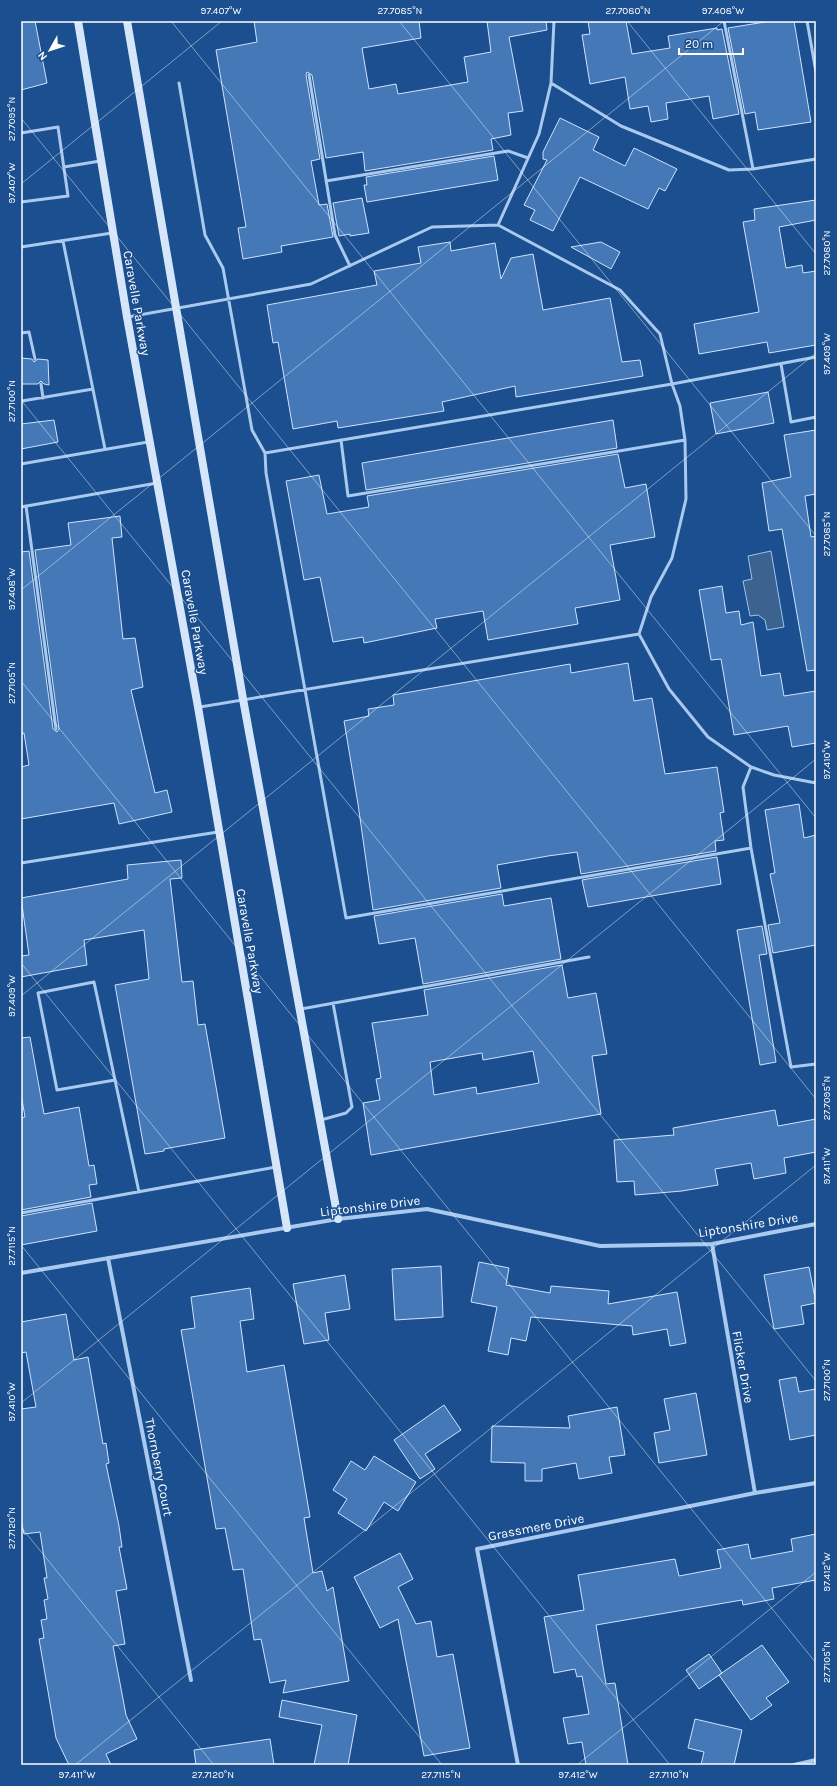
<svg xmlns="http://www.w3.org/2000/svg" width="837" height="1786" viewBox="0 0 837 1786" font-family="Karla,sans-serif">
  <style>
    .water { fill: #3c6290; stroke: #9cc4f0 }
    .building { fill: #4478b7; stroke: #cfe3fa; fill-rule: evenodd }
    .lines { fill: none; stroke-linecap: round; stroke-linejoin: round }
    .lane { stroke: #a9c9ee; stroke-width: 3 }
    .street { stroke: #a9c9ee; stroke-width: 4 }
    .secondary { stroke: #d6e6fa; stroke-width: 8 }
    .ticks { fill: none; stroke: #fff; stroke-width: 1; stroke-opacity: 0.45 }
    .labels { text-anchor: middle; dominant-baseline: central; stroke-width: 3; stroke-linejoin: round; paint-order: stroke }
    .street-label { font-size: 13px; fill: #fff; stroke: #1b4f8f }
    .neatline { fill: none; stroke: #fff; stroke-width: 1.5 }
    .ticks-label { font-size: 10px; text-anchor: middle; fill: #fff }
  </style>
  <rect width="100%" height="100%" fill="#1b4f8f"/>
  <path class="water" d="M 771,551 L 784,627 L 767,630 L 765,620 L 758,615 L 750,616 L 743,581 L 752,579 L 748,556 Z"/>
  <path class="building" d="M 21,21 L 35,21 L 47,83 L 21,90 Z
    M 254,21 L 419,21 L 421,38 L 362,48 L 369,89 L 396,84 L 398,94 L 468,82 L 464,57 L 491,52 L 487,21 L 546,21 L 547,30 L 509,37 L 523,111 L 508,113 L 511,135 L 491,139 L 493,150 L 365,171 L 363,152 L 326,158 L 312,75 L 307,72 L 306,75 L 320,159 L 311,161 L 319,205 L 327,204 L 333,237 L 281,246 L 282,252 L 243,259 L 238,228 L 246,227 L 216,50 L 257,42 Z
    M 588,21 L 626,21 L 632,54 L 670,48 L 668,36 L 717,28 L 717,30 L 722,29 L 739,114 L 713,119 L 709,96 L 666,103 L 668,119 L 651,122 L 648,106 L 630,109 L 625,77 L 590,84 L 582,35 L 590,34 Z
    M 771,21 L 794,21 L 811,122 L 758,130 L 755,112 L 745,114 L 728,28 Z
    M 560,118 L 599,137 L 593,150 L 625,166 L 634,148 L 677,169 L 665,191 L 659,188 L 648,209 L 580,177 L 553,231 L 530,220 L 535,210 L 524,205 L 547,160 L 543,159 L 543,152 Z
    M 494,156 L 498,180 L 367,202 L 364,185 L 367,185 L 366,177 Z
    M 362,198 L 369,233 L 350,236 L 350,234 L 339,236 L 333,203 Z
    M 816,200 L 816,220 L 779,227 L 786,268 L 802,265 L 803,273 L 816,271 L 816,345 L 769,353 L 767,342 L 699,354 L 694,324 L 759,312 L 743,222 L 755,220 L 754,209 Z
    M 450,242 L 451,251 L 495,243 L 501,279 L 511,258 L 533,254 L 543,310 L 610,298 L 622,362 L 640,360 L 643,376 L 516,397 L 515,386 L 442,402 L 444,411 L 338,428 L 337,421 L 293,429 L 278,342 L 273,343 L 267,305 L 377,285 L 374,271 L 421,263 L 418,247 Z
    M 601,242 L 620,252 L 611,269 L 571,247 Z
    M 21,358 L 32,359 L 34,362 L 38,359 L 48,360 L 49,385 L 44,384 L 41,381 L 38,384 L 21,384 Z
    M 768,392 L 774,423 L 716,434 L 710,403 Z
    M 54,420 L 58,442 L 21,449 L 21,424 Z
    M 613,420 L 617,448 L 366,490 L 362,463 Z
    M 816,430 L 816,494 L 805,496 L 811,537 L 816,536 L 816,670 L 807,671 L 782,529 L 769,531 L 762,483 L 791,477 L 784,435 Z
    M 618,454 L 625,488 L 646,484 L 655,537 L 610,545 L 620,600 L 575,608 L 578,624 L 488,640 L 483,611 L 435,619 L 437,628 L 364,643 L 363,637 L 333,642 L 320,577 L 304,580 L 286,481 L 319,475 L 327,514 L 369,507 L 367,496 Z
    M 120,516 L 122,537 L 112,538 L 123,639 L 135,638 L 143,687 L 131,690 L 155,793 L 167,790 L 172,812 L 119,824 L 114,803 L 21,819 L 21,767 L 29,765 L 24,733 L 21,734 L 21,552 L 29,551 L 53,729 L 57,732 L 59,729 L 35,550 L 71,545 L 68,523 Z
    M 722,586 L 726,613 L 739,611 L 741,625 L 753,622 L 761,676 L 780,673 L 784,696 L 816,691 L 816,743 L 792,747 L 788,726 L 734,735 L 721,659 L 711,660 L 699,590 Z
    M 628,663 L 634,701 L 652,698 L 665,774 L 717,767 L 724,812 L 720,813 L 724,840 L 715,841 L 716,851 L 581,874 L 577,852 L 548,856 L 497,865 L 501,888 L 373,910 L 358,804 L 344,721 L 369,716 L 368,709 L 394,705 L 393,695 L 570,664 L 571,673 Z
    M 799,804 L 804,838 L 816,835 L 816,945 L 773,953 L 768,925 L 780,923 L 770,874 L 775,873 L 765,810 Z
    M 717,857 L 721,884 L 588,907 L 582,880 Z
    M 181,860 L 182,878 L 170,879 L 182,982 L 193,981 L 198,1025 L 205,1024 L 225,1138 L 164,1149 L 164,1151 L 145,1154 L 115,985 L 149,979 L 144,930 L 84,940 L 87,965 L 21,977 L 21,956 L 29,955 L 21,898 L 128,879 L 127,865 Z
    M 502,894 L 504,906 L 551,898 L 561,959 L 423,984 L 415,938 L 379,944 L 374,916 Z
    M 762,926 L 767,954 L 759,955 L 776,1062 L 760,1065 L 737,930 Z
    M 562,965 L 568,998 L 596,993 L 607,1054 L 592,1056 L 601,1114 L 371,1155 L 363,1103 L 380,1100 L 376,1079 L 381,1078 L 372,1023 L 428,1015 L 424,990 ZM 533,1051 L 539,1083 L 477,1094 L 476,1087 L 434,1095 L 430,1062 L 482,1053 L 483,1060 Z
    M 30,1037 L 44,1114 L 79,1107 L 89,1166 L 94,1165 L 97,1184 L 89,1185 L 91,1197 L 21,1210 L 21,1118 L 25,1117 L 21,1094 L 21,1038 Z
    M 775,1110 L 778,1126 L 816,1119 L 816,1152 L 784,1158 L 786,1173 L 754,1179 L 751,1163 L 715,1169 L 718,1185 L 682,1191 L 635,1195 L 634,1181 L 617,1182 L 614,1140 L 674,1135 L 673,1128 Z
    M 92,1203 L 97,1231 L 21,1245 L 21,1216 Z
    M 479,1262 L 509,1268 L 506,1285 L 550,1293 L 551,1286 L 609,1291 L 608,1304 L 677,1292 L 686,1343 L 670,1346 L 667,1329 L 633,1335 L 632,1326 L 531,1317 L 526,1341 L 511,1338 L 508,1355 L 488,1351 L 497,1307 L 471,1302 Z
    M 441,1266 L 443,1317 L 395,1320 L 392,1269 Z
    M 809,1267 L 816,1303 L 801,1306 L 804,1324 L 774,1329 L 764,1275 Z
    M 345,1275 L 350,1309 L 325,1313 L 329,1340 L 304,1344 L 293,1284 Z
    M 250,1288 L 254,1319 L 240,1321 L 247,1372 L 284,1365 L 310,1517 L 304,1518 L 313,1573 L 322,1571 L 327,1591 L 333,1587 L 349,1681 L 283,1693 L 286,1680 L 270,1683 L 261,1639 L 254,1640 L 243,1569 L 233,1570 L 225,1528 L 216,1529 L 181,1330 L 195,1328 L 191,1297 Z
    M 66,1314 L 74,1360 L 88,1357 L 103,1444 L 106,1443 L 109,1463 L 106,1464 L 119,1526 L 122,1547 L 119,1547 L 127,1589 L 116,1591 L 125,1644 L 113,1646 L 126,1715 L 137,1739 L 106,1754 L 111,1765 L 69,1765 L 56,1738 L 39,1639 L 44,1638 L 41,1620 L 47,1619 L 44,1600 L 48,1599 L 44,1578 L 47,1578 L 40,1532 L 24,1534 L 21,1520 L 21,1409 L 36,1407 L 26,1352 L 21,1353 L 21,1322 Z
    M 796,1377 L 799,1392 L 816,1389 L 816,1435 L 790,1440 L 779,1380 Z
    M 696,1393 L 707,1455 L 659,1463 L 654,1433 L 670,1430 L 664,1399 Z
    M 444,1405 L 461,1430 L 425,1454 L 435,1469 L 420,1479 L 394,1440 Z
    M 617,1407 L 625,1455 L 609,1457 L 612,1473 L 579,1479 L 576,1463 L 542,1469 L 542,1481 L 525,1481 L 525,1463 L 491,1462 L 492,1426 L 570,1428 L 568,1416 Z
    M 374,1456 L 416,1482 L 398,1511 L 384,1502 L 366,1531 L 338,1513 L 347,1499 L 333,1490 L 351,1461 L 365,1470 Z
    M 816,1534 L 816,1580 L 772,1588 L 774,1599 L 743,1605 L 742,1600 L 596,1625 L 606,1684 L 615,1683 L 628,1765 L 586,1765 L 582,1742 L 568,1744 L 563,1718 L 589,1714 L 582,1676 L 577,1677 L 575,1669 L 554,1673 L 544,1617 L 584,1610 L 578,1575 L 675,1559 L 679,1576 L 721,1568 L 717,1550 L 748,1544 L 751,1559 L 793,1551 L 791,1539 Z
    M 400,1553 L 413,1579 L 398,1587 L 416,1624 L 431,1621 L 437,1657 L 453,1654 L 470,1748 L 424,1756 L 398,1619 L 380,1628 L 354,1577 Z
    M 762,1645 L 789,1682 L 766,1698 L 772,1705 L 751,1720 L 719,1675 Z
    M 709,1654 L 722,1673 L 699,1689 L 686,1670 Z
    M 282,1700 L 357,1715 L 348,1765 L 314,1765 L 322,1725 L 279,1717 Z
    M 695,1719 L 742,1730 L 734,1765 L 701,1765 L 704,1752 L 688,1748 Z
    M 270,1739 L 274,1765 L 196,1765 L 194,1750 Z"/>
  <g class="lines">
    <path class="lane" d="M 724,21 L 753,169
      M 807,21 L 816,72
      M 309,75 L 335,235 L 350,266
      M 179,83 L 205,235 L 223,268 L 252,430 L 265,453 L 672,384 L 816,357
      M 551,83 L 621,126 L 729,170 L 753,169 L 816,159
      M 21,133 L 58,127 L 68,196 L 21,202
      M 64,167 L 100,161
      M 326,181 L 508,151 L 528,158
      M 498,225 L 539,134 L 551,83 L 554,21
      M 63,241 L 105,449
      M 21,247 L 112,233
      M 128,317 L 311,284 L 432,227 L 498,225 L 620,290 L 660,334 L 672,384 L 680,406 L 685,440 L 686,499 L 672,558 L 651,597 L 639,634
      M 21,333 L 29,332 L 35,359
      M 781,364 L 791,422 L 816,417
      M 41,384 L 43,398
      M 22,401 L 93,389
      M 341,440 L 348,496 L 685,440
      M 265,453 L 266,473 L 346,918 L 751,848
      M 21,464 L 148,442
      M 26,506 L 56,729
      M 21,507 L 157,483
      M 200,707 L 639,634 L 669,689 L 708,737 L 751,767 L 774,775 L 816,783
      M 751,767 L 743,787 L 751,848 L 791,1067 L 816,1064
      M 21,863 L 218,832
      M 301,1009 L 589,957
      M 115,1080 L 57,1090 L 38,993 L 94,982 L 139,1192
      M 321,1120 L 346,1113 L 352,1107 L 333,1003
      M 21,1213 L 276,1167"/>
    <path class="street" d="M 712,1244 L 755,1493
      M 108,1258 L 191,1680
      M 21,1273 L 338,1219 L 427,1209 L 600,1246 L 712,1244 L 816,1224
      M 518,1765 L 477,1549 L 755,1493 L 816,1483
      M 794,1765 L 816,1760"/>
    <path class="secondary" d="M 78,21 L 127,317 L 198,707 L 287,1228
      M 127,21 L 243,699 L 338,1219"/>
  </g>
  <path class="ticks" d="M 171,21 L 816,818M 399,21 L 816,536M 627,21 L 816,254M 21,118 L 816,1099M 21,184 L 222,21M 21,400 L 816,1381M 21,590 L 724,21M 21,681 L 816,1663M 21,963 L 670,1765M 21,996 L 816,353M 21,1245 L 442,1765M 21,1403 L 816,759M 21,1527 L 214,1765M 75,1765 L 816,1165M 577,1765 L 816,1572"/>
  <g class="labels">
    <g class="street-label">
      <text transform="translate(137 303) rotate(80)">Caravelle Parkway</text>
      <text transform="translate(195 622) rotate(80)">Caravelle Parkway</text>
      <text transform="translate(250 941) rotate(80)">Caravelle Parkway</text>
      <text transform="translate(370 1206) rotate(-7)">Liptonshire Drive</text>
      <text transform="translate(748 1225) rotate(-9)">Liptonshire Drive</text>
      <text transform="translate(743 1367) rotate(80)">Flicker Drive</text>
      <text transform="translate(159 1467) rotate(79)">Thornberry Court</text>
      <text transform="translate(536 1527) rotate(-11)">Grassmere Drive</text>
    </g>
  </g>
  <rect width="837" height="1786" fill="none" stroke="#1b4f8f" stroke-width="44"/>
  <g transform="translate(50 50) rotate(231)" stroke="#1b4f8f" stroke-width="3" paint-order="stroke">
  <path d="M0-3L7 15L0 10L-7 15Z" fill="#ffffff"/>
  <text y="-6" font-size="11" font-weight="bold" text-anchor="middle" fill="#ffffff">N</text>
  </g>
  <path d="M679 48v6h64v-6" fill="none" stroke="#ffffff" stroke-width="2"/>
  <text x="685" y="48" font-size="12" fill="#ffffff" stroke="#1b4f8f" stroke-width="3" paint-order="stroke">20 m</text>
  <rect x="22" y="22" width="793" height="1742" class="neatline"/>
  <g class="ticks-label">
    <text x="221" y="14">97.407°W</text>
    <text x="400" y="14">27.7085°N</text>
    <text x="628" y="14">27.7080°N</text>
    <text x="723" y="14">97.408°W</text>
    <text transform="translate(11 119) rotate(-90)" y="4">27.7095°N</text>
    <text transform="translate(11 183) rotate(-90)" y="4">97.407°W</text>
    <text transform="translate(826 253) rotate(-90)" y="4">27.7080°N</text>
    <text transform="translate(826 354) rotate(-90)" y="4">97.409°W</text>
    <text transform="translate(11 401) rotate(-90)" y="4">27.7100°N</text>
    <text transform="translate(826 534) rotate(-90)" y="4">27.7085°N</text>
    <text transform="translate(11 589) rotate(-90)" y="4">97.408°W</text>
    <text transform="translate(11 683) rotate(-90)" y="4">27.7105°N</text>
    <text transform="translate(826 760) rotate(-90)" y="4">97.410°W</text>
    <text transform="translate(11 996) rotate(-90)" y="4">97.409°W</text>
    <text transform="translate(826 1098) rotate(-90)" y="4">27.7095°N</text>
    <text transform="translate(826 1166) rotate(-90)" y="4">97.411°W</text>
    <text transform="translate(11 1246) rotate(-90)" y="4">27.7115°N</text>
    <text transform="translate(826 1380) rotate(-90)" y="4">27.7100°N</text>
    <text transform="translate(11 1402) rotate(-90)" y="4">97.410°W</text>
    <text transform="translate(11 1528) rotate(-90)" y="4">27.7120°N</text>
    <text transform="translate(826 1572) rotate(-90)" y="4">97.412°W</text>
    <text transform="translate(826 1662) rotate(-90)" y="4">27.7105°N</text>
    <text x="77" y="1778">97.411°W</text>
    <text x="213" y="1778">27.7120°N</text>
    <text x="441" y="1778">27.7115°N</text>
    <text x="578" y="1778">97.412°W</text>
    <text x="669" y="1778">27.7110°N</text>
  </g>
</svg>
